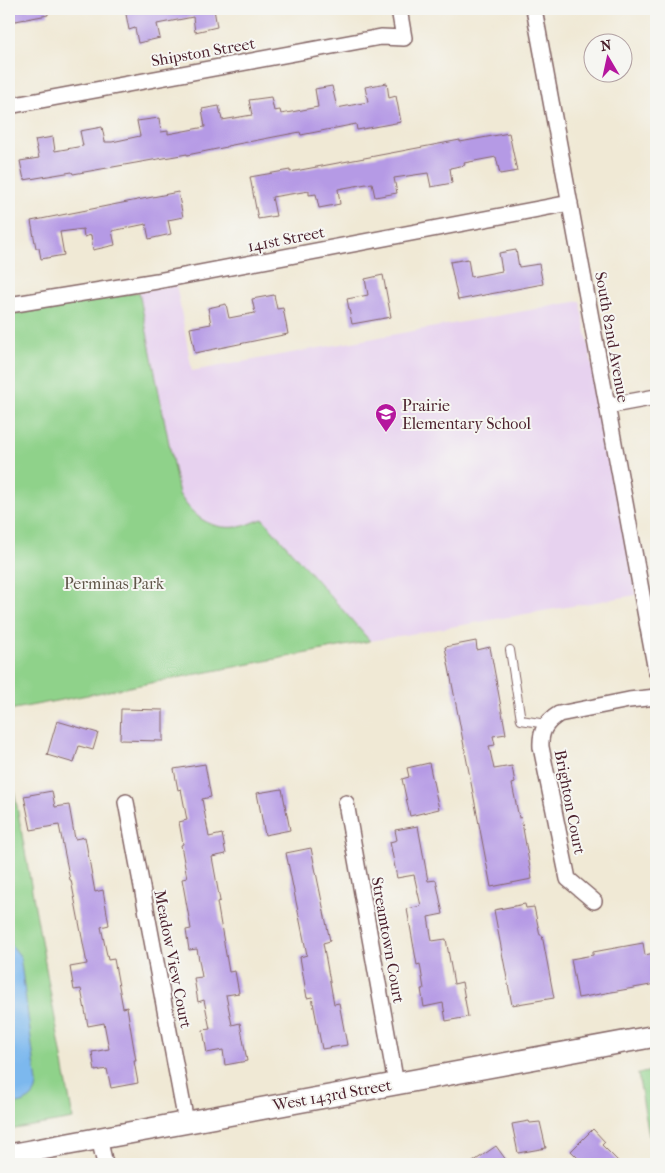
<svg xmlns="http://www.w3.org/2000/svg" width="665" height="1173" viewBox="0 0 665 1173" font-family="'IM FELL French Canon',serif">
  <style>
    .built { fill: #e7d2ef }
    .green { fill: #8fd28a; stroke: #6c785a }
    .water { fill: #7bb8ee; stroke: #626c8c }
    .building { fill: #b59ae5 }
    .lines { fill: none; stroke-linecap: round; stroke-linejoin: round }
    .lane-casing { stroke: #846666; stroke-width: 10 }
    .street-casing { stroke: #846666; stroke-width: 18 }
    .secondary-casing { stroke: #846666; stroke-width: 24 }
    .lane { stroke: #fff; stroke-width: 8 }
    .street { stroke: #fff; stroke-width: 15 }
    .secondary { stroke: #fff; stroke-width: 21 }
    .labels { text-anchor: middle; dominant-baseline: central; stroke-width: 4; stroke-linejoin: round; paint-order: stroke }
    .street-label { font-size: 16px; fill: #4a1f2b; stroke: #f6f6f2 }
    .poi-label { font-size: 16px; fill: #4a1f2b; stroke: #f6f6f2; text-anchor: start }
    .park-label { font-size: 16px; fill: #5f5548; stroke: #f6f6f2 }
  </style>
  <rect width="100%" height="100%" fill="#f6f6f2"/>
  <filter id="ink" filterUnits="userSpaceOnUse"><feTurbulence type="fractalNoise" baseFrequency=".02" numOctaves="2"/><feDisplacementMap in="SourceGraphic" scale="10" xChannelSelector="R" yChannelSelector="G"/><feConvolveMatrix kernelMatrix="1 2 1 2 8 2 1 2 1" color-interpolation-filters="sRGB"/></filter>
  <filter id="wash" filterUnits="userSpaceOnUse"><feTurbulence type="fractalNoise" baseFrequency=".0096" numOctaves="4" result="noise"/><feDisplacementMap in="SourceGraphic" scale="20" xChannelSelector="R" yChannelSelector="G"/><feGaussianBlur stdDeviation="1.12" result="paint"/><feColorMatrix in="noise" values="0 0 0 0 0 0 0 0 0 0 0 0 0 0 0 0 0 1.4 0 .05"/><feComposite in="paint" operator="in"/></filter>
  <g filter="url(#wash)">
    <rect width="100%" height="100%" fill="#f0e9d5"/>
    <path class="built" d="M 176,284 L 192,371 L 580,301 L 636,595 L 370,641 L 263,519 L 239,527 L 221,527 L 201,520 L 188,508 L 179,494 L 139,292 Z"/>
    <path class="green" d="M 139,292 L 179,494 C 193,516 209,530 237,527 C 245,527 255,521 263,519 L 370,641 L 9,710 L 9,315 Z
      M 9,762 L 73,1119 L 9,1130 Z
      M 656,1070 L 656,1164 L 654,1164 L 638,1074 Z"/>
    <path class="water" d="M 9,944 L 13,947 L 20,956 L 37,1083 C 37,1100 23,1103 9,1106 Z"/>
    <g id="blocks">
      <path class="building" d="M 9,9 L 48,9 L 48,15 L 10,22 Z
        M 125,9 L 214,9 L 217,27 L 195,32 L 193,17 L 157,24 L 160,38 L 138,43 L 135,28 L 129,30 Z
        M 387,83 L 389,98 L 396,96 L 401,122 L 357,130 L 356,124 L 301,135 L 300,132 L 227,146 L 227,147 L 187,155 L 187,154 L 73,174 L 72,172 L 24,180 L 20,161 L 39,158 L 35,140 L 53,137 L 55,151 L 83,146 L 80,131 L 102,127 L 105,142 L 112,142 L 140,136 L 137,121 L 159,118 L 161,132 L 168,131 L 168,134 L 205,127 L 202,109 L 219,106 L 222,120 L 252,115 L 249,100 L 271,97 L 274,111 L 280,110 L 281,114 L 318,107 L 315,89 L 332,86 L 337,108 L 368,102 L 365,87 Z
        M 509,133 L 517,171 L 500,174 L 496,157 L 464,163 L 465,165 L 450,168 L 452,183 L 431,187 L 428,173 L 394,178 L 397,193 L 375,197 L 372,183 L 338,189 L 340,204 L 319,208 L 316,194 L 309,195 L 309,191 L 272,197 L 276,216 L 258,219 L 250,177 L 290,170 L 290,172 L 460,140 L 460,142 Z
        M 178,192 L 183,217 L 168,220 L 171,234 L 149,239 L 146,224 L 112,231 L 115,245 L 93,250 L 91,235 L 84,237 L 83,229 L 60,232 L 64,255 L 41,259 L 39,248 L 36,248 L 31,221 Z
        M 516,250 L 519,267 L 539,264 L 543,284 L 458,300 L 450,262 L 468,259 L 471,277 L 502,271 L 499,253 Z
        M 383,275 L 391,317 L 352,324 L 347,299 L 368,295 L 365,279 Z
        M 274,295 L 277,309 L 283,308 L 288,334 L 195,353 L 190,328 L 211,324 L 208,308 L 226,304 L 229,318 L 255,313 L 252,299 Z
        M 476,641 L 477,650 L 490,647 L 506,734 L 493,736 L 495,745 L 489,746 L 494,769 L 512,766 L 515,783 L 512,784 L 519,818 L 521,817 L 532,879 L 491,887 L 445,647 Z
        M 121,709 L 163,710 L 163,741 L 120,740 Z
        M 57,721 L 98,733 L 93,750 L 79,746 L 74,763 L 47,755 Z
        M 429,763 L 439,809 L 410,816 L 402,779 L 409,777 L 407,768 Z
        M 205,764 L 211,797 L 202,799 L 209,837 L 222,834 L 226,854 L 212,857 L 220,901 L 217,902 L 229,972 L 235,971 L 239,993 L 226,995 L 232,1025 L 240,1023 L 247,1061 L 225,1065 L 223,1050 L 207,1053 L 203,1030 L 210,1029 L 204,1000 L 198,1002 L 194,978 L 202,977 L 197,949 L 189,950 L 186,930 L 191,929 L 182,879 L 187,878 L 181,845 L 183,844 L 179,822 L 187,820 L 181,789 L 178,790 L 174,769 Z
        M 282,789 L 290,830 L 265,835 L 257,793 Z
        M 52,791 L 55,807 L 69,805 L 75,839 L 85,837 L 95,892 L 103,890 L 109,925 L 101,927 L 108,960 L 114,959 L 123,1008 L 127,1007 L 136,1061 L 134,1061 L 138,1083 L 111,1088 L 107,1069 L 95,1071 L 92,1052 L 109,1049 L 104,1023 L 88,1026 L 81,989 L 74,990 L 70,967 L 87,964 L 71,880 L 70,880 L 59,825 L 31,830 L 24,796 Z
        M 418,826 L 428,881 L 436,880 L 443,914 L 428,917 L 432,941 L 446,939 L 454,984 L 462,982 L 468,1017 L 446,1021 L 443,1003 L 424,1007 L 421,989 L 424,989 L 420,964 L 417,965 L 407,909 L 421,906 L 414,875 L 397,878 L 390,842 L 397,840 L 395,830 Z
        M 311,848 L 330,941 L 323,943 L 334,1004 L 339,1003 L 347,1045 L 322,1049 L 312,997 L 307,998 L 300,957 L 307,955 L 286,853 Z
        M 525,904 L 526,908 L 534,907 L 540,935 L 542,935 L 554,998 L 512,1005 L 494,910 Z
        M 643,943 L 645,955 L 654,953 L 656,984 L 578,998 L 571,959 L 593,955 L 593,952 Z
        M 529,1121 L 530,1123 L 540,1122 L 546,1148 L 518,1153 L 512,1124 Z
        M 593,1129 L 605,1142 L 602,1145 L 621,1164 L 584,1164 L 571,1151 Z
        M 496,1146 L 509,1164 L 470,1164 Z"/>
    </g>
  </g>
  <g filter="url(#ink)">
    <use href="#blocks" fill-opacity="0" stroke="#846666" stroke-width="1"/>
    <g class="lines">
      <g class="lane-casing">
        <path id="lane" d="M 510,650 L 521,720 L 546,724"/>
      </g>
      <g class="street-casing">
        <path id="street" d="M 534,9 L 656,671
          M 9,106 L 381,37 L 404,38 L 399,9
          M 9,305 L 157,281 L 570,203
          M 607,406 L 656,397
          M 126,802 L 186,1122
          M 346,803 L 396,1084
          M 594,901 L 568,879 L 541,747 C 540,731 546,722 559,714 L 629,700 L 656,697
          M 99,1138 L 105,1164"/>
      </g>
      <g class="secondary-casing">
        <path id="secondary" d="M 9,1155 L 656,1036"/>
      </g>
      <use href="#lane" class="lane"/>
      <use href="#street" class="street"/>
      <use href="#secondary" class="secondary"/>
    </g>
  </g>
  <defs>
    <g id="school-pin" transform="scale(1.125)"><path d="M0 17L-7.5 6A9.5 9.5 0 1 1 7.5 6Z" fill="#b5179e" stroke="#f6f6f2"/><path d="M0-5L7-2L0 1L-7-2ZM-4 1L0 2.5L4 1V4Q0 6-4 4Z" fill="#fff"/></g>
  </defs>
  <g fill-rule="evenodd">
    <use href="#school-pin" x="386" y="414"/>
  </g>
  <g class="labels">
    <g class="street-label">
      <text transform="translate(203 52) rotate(-10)">Shipston Street</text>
      <text transform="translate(286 239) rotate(-11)">141st Street</text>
      <text transform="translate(612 337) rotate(80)">South 82nd Avenue</text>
      <text transform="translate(570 802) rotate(79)">Brighton Court</text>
      <text transform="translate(388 940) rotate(80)">Streamtown Court</text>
      <text transform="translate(173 959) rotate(79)">Meadow View Court</text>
      <text transform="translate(332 1095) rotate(-10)">West 143rd Street</text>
    </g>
    <g class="poi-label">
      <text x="402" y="405">Prairie<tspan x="402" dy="18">Elementary School</tspan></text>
    </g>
    <g class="park-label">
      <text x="114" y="583">Perminas Park</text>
    </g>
  </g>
  <rect width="665" height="1173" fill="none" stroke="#f6f6f2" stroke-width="30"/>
  <g transform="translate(608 58) rotate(351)"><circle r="24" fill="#f6f6f2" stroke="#b1a0a2"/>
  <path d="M0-4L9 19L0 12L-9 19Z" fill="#b5179e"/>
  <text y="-8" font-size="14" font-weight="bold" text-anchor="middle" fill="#4a1f2b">N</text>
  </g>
</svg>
